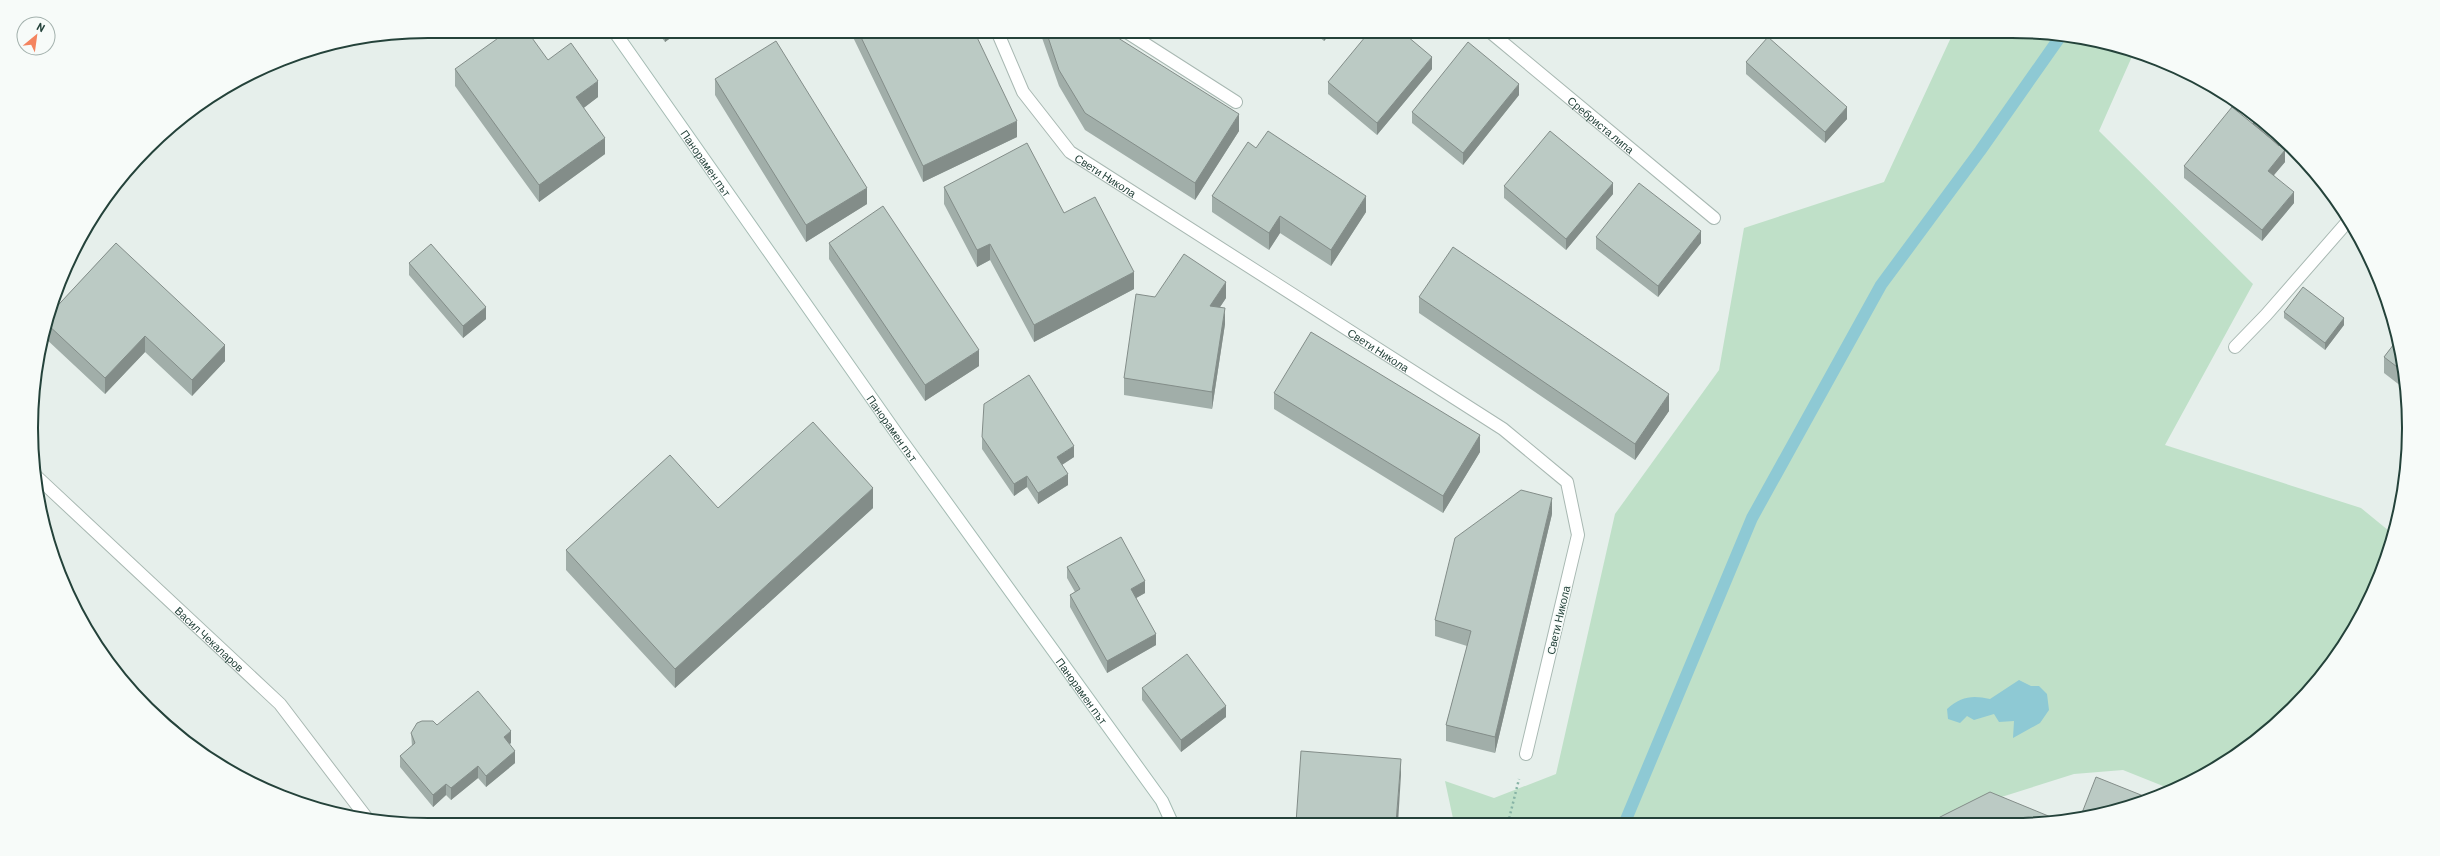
<svg xmlns="http://www.w3.org/2000/svg" width="2440" height="856" viewBox="0 0 2440 856" font-family="Barlow,sans-serif">
  <style>
    .green { fill: #bfe0c8 }
    .water { fill: #8ec9d4 }
    .lines { fill: none; stroke-linecap: round; stroke-linejoin: round }
    .stream { stroke: #8ec9d4; stroke-width: 12 }
    .service-casing { stroke: #a8b8b2; stroke-width: 14 }
    .minor-casing { stroke: #a8b8b2; stroke-width: 14 }
    .secondary-casing { stroke: #a4bbb3; stroke-width: 14 }
    .path { stroke: #86b3a5; stroke-width: 2.5; stroke-dasharray: 2 3; stroke-linecap: butt }
    .service { stroke: #fff; stroke-width: 12 }
    .minor { stroke: #fff; stroke-width: 12 }
    .secondary { stroke: #fff; stroke-width: 12 }
    .wall { fill: #a1aea9 }
    .shaded-wall { fill: #838d89 }
    .building { fill: #bbcac4; stroke: #838d89 }
    .labels { text-anchor: middle; dominant-baseline: central; stroke-width: 3; stroke-linejoin: round; paint-order: stroke }
    .street-label { font-size: 11px; fill: #24423a; stroke: #f7fbf9 }
    .rim { fill: none; stroke: #24423a; stroke-width: 2 }
  </style>
  <rect width="100%" height="100%" fill="#e6efeb"/>
  <path class="green" d="M 1954,31 C 2008,31 2083,33 2134,52 L 2099,131 L 2253,284 L 2165,445 L 2361,508 L 2394,535 L 2356,627 L 2311,690 L 2274,726 L 2187,784 L 2173,790 L 2123,770 L 2074,774 L 1922,822 L 1454,823 L 1445,781 L 1494,798 L 1556,774 L 1615,514 L 1719,370 L 1744,228 L 1884,182 Z"/>
  <path class="water" d="M 2019,680 L 2031,686 L 2039,686 L 2047,694 L 2049,710 L 2040,723 L 2013,738 L 2014,721 L 1999,722 L 1994,714 L 1974,720 L 1967,716 L 1960,723 L 1948,719 L 1947,709 C 1961,696 1973,695 1990,699 Z"/>
  <g class="lines">
    <path class="stream" d="M 1625,822 L 1752,518 L 1881,285 L 1980,151 L 2060,37"/>
    <g class="service-casing">
      <path id="service" d="M 1125,31 L 1236,102
        M 2235,347 L 2266,315 L 2349,220"/>
    </g>
    <g class="minor-casing">
      <g id="minor">
        <path id="s1" d="M 997,31 L 1023,92 L 1070,152 L 1503,429 L 1567,482 L 1578,535 L 1526,754"/>
        <path id="s2" d="M 1489,31 L 1714,218"/>
        <path id="s3" d="M 36,476 L 280,704 L 366,817"/>
      </g>
    </g>
    <g class="secondary-casing">
      <g id="secondary">
        <path id="s4" d="M 614,31 L 899,437 L 1162,801 L 1172,823"/>
      </g>
    </g>
    <path class="path" d="M 1508,823 L 1519,779"/>
    <use href="#service" class="service"/>
    <use href="#minor" class="minor"/>
    <use href="#secondary" class="secondary"/>
  </g>
  <path class="wall" d="M 657,31 L 680,31 L 665,42 Z
    M 850,31 L 974,31 L 1017,137 L 923,182 Z
    M 1041,31 L 1107,31 L 1239,131 L 1195,200 L 1085,130 L 1059,86 L 1041,35 Z
    M 1312,31 L 1333,31 L 1324,41 Z
    M 548,60 L 598,97 L 583,108 L 605,154 L 539,202 L 455,86 L 455,69 Z
    M 1746,62 L 1847,119 L 1825,143 L 1746,74 Z
    M 1432,69 L 1377,135 L 1328,94 L 1328,82 Z
    M 715,79 L 867,204 L 806,242 L 715,95 Z
    M 1519,95 L 1463,165 L 1412,123 L 1412,112 Z
    M 2258,117 L 2286,143 L 2282,148 L 2285,162 L 2274,175 L 2294,203 L 2262,241 L 2184,178 L 2184,166 L 2253,124 Z
    M 1256,148 L 1366,212 L 1331,266 L 1280,233 L 1269,250 L 1212,212 L 1212,196 Z
    M 1504,186 L 1613,194 L 1566,250 L 1504,198 Z
    M 944,187 L 1064,213 L 1134,289 L 1034,342 L 990,260 L 977,267 L 944,204 Z
    M 1596,237 L 1701,243 L 1658,297 L 1596,249 Z
    M 116,243 L 225,361 L 192,396 L 145,352 L 105,394 L 44,337 L 44,330 L 45,325 L 48,316 Z
    M 829,243 L 979,366 L 925,401 L 829,259 Z
    M 409,263 L 486,319 L 463,338 L 409,275 Z
    M 1155,297 L 1226,298 L 1220,307 L 1225,324 L 1212,409 L 1124,395 L 1124,378 Z
    M 1419,297 L 1669,411 L 1635,460 L 1419,313 Z
    M 2284,312 L 2344,325 L 2325,350 L 2284,318 Z
    M 2397,340 L 2406,376 L 2406,390 L 2384,373 L 2384,357 Z
    M 1274,393 L 1480,452 L 1443,513 L 1274,409 Z
    M 982,437 L 1074,457 L 1062,465 L 1068,485 L 1038,504 L 1027,487 L 1014,496 L 982,449 Z
    M 718,508 L 873,508 L 675,688 L 566,570 L 566,550 Z
    M 1552,514 L 1495,753 L 1446,741 L 1446,725 L 1467,646 L 1435,636 L 1435,620 Z
    M 1067,567 L 1145,593 L 1136,598 L 1156,645 L 1107,673 L 1070,607 L 1070,595 L 1075,592 L 1067,578 Z
    M 1142,688 L 1226,717 L 1181,752 L 1142,700 Z
    M 437,725 L 511,743 L 509,744 L 515,763 L 486,787 L 478,778 L 451,800 L 446,795 L 433,807 L 400,767 L 400,756 L 412,746 L 411,733 Z"/>
  <path class="shaded-wall" d="M 665,31 L 680,31 L 665,42 Z
    M 1324,31 L 1333,31 L 1324,41 Z
    M 1432,57 L 1432,69 L 1377,135 L 1377,123 Z
    M 598,81 L 598,97 L 576,114 L 576,97 Z
    M 1519,84 L 1519,95 L 1463,165 L 1463,153 Z
    M 1847,107 L 1847,119 L 1825,143 L 1825,132 Z
    M 1239,114 L 1239,131 L 1195,200 L 1195,183 Z
    M 1017,121 L 1017,137 L 923,182 L 923,166 Z
    M 605,138 L 605,154 L 539,202 L 539,185 Z
    M 2283,141 L 2286,143 L 2279,152 L 2279,146 Z
    M 2285,150 L 2285,162 L 2268,182 L 2268,171 Z
    M 1613,183 L 1613,194 L 1566,250 L 1566,239 Z
    M 867,188 L 867,204 L 806,242 L 806,225 Z
    M 2294,192 L 2294,203 L 2262,241 L 2262,230 Z
    M 1366,196 L 1366,212 L 1331,266 L 1331,250 Z
    M 1280,216 L 1280,233 L 1269,250 L 1269,233 Z
    M 1701,231 L 1701,243 L 1658,297 L 1658,286 Z
    M 990,244 L 990,260 L 977,267 L 977,250 Z
    M 1134,272 L 1134,289 L 1034,342 L 1034,325 Z
    M 1226,282 L 1226,298 L 1210,322 L 1210,306 Z
    M 486,307 L 486,319 L 463,338 L 463,326 Z
    M 1225,308 L 1225,324 L 1212,409 L 1212,392 Z
    M 2344,318 L 2344,325 L 2325,350 L 2325,343 Z
    M 145,336 L 145,352 L 105,394 L 105,378 Z
    M 225,345 L 225,361 L 192,396 L 192,380 Z
    M 979,350 L 979,366 L 925,401 L 925,385 Z
    M 1669,394 L 1669,411 L 1635,460 L 1635,444 Z
    M 1480,435 L 1480,452 L 1443,513 L 1443,496 Z
    M 1074,446 L 1074,457 L 1057,468 L 1057,457 Z
    M 1068,474 L 1068,485 L 1038,504 L 1038,493 Z
    M 1027,476 L 1027,487 L 1014,496 L 1014,484 Z
    M 873,488 L 873,508 L 675,688 L 675,669 Z
    M 1552,498 L 1552,514 L 1495,753 L 1495,737 Z
    M 1145,581 L 1145,593 L 1131,601 L 1131,589 Z
    M 1156,634 L 1156,645 L 1107,673 L 1107,661 Z
    M 1226,706 L 1226,717 L 1181,752 L 1181,740 Z
    M 179,727 L 179,735 L 175,732 Z
    M 511,731 L 511,743 L 504,749 L 504,737 Z
    M 515,751 L 515,763 L 486,787 L 486,776 Z
    M 1401,759 L 1401,775 L 1398,823 L 1396,823 Z
    M 478,766 L 478,778 L 451,800 L 451,788 Z
    M 446,784 L 446,795 L 433,807 L 433,795 Z"/>
  <path class="building" d="M 508,31 L 527,31 L 548,60 L 571,43 L 598,81 L 576,97 L 605,138 L 539,185 L 455,69 Z
    M 858,31 L 974,31 L 1017,121 L 923,166 Z
    M 1046,31 L 1107,31 L 1239,114 L 1195,183 L 1085,113 L 1059,70 Z
    M 1370,31 L 1401,31 L 1432,57 L 1377,123 L 1328,82 Z
    M 1768,37 L 1847,107 L 1825,132 L 1746,62 Z
    M 776,41 L 867,188 L 806,225 L 715,79 Z
    M 1468,42 L 1519,84 L 1463,153 L 1412,112 Z
    M 2232,107 L 2285,150 L 2268,171 L 2294,192 L 2262,230 L 2184,166 Z
    M 2258,117 L 2283,141 L 2279,146 L 2253,123 Z
    M 1268,131 L 1366,196 L 1331,250 L 1280,216 L 1269,233 L 1212,196 L 1248,142 L 1256,148 Z
    M 1550,131 L 1613,183 L 1566,239 L 1504,186 Z
    M 1027,143 L 1064,213 L 1095,197 L 1134,272 L 1034,325 L 990,244 L 977,250 L 944,187 Z
    M 1639,183 L 1701,231 L 1658,286 L 1596,237 Z
    M 883,206 L 979,350 L 925,385 L 829,243 Z
    M 116,243 L 225,345 L 192,380 L 145,336 L 105,378 L 46,323 L 48,316 Z
    M 431,244 L 486,307 L 463,326 L 409,263 Z
    M 1453,247 L 1669,394 L 1635,444 L 1419,297 Z
    M 1184,254 L 1226,282 L 1210,306 L 1225,308 L 1212,392 L 1124,378 L 1136,294 L 1155,297 Z
    M 2303,287 L 2344,318 L 2325,343 L 2284,312 Z
    M 1311,332 L 1480,435 L 1443,496 L 1274,393 Z
    M 2397,340 L 2405,373 L 2384,357 Z
    M 1029,375 L 1074,446 L 1057,457 L 1068,474 L 1038,493 L 1027,476 L 1014,484 L 982,437 L 984,404 Z
    M 813,422 L 873,488 L 675,669 L 566,550 L 670,455 L 718,508 Z
    M 1521,490 L 1552,498 L 1495,737 L 1446,725 L 1471,631 L 1435,620 L 1455,538 Z
    M 1121,537 L 1145,581 L 1131,589 L 1156,634 L 1107,661 L 1070,595 L 1080,589 L 1067,567 Z
    M 1187,654 L 1226,706 L 1181,740 L 1142,688 Z
    M 124,680 L 179,727 L 175,732 L 147,709 Z
    M 478,691 L 511,731 L 504,737 L 515,751 L 486,776 L 478,766 L 451,788 L 446,784 L 433,795 L 400,756 L 415,743 L 411,733 L 417,723 L 422,721 L 433,721 L 437,725 Z
    M 1301,751 L 1401,759 L 1396,823 L 1296,823 Z
    M 2096,777 L 2151,799 L 2139,804 L 2080,818 Z
    M 1990,792 L 2063,822 L 1930,822 Z"/>
  <g class="labels">
    <g class="street-label">
      <text stroke="none"><textPath href="#s2" startOffset="146">Сребриста липа</textPath></text>
      <text stroke="none"><textPath href="#s4" startOffset="161">Панорамен път</textPath></text>
      <text stroke="none"><textPath href="#s1" startOffset="185">Свети Никола</textPath></text>
      <text stroke="none"><textPath href="#s1" startOffset="509">Свети Никола</textPath></text>
      <text stroke="none"><textPath href="#s4" startOffset="485">Панорамен път</textPath></text>
      <text transform="translate(1558 620) rotate(-77)">Свети Никола</text>
      <text stroke="none"><textPath href="#s3" startOffset="238">Васил Чекаларов</textPath></text>
      <text stroke="none"><textPath href="#s4" startOffset="809">Панорамен път</textPath></text>
    </g>
  </g>
  <path d="M0 0H2440V856H0ZM428 38H2012A390 390 0 0 1 2402 428V428A390 390 0 0 1 2012 818H428A390 390 0 0 1 38 428V428A390 390 0 0 1 428 38Z" fill="#f7fbf9" fill-rule="evenodd"/>
  <path class="rim" d="M428 38H2012A390 390 0 0 1 2402 428V428A390 390 0 0 1 2012 818H428A390 390 0 0 1 38 428V428A390 390 0 0 1 428 38Z"/>
  <g transform="translate(36 36) rotate(29)"><circle r="19" fill="#f7fbf9" stroke="#a3b1ad"/>
  <path d="M0-3L7 15L0 10L-7 15Z" fill="#f4845f"/>
  <text y="-6" font-size="11" font-weight="bold" text-anchor="middle" fill="#24423a">N</text>
  </g>
</svg>
